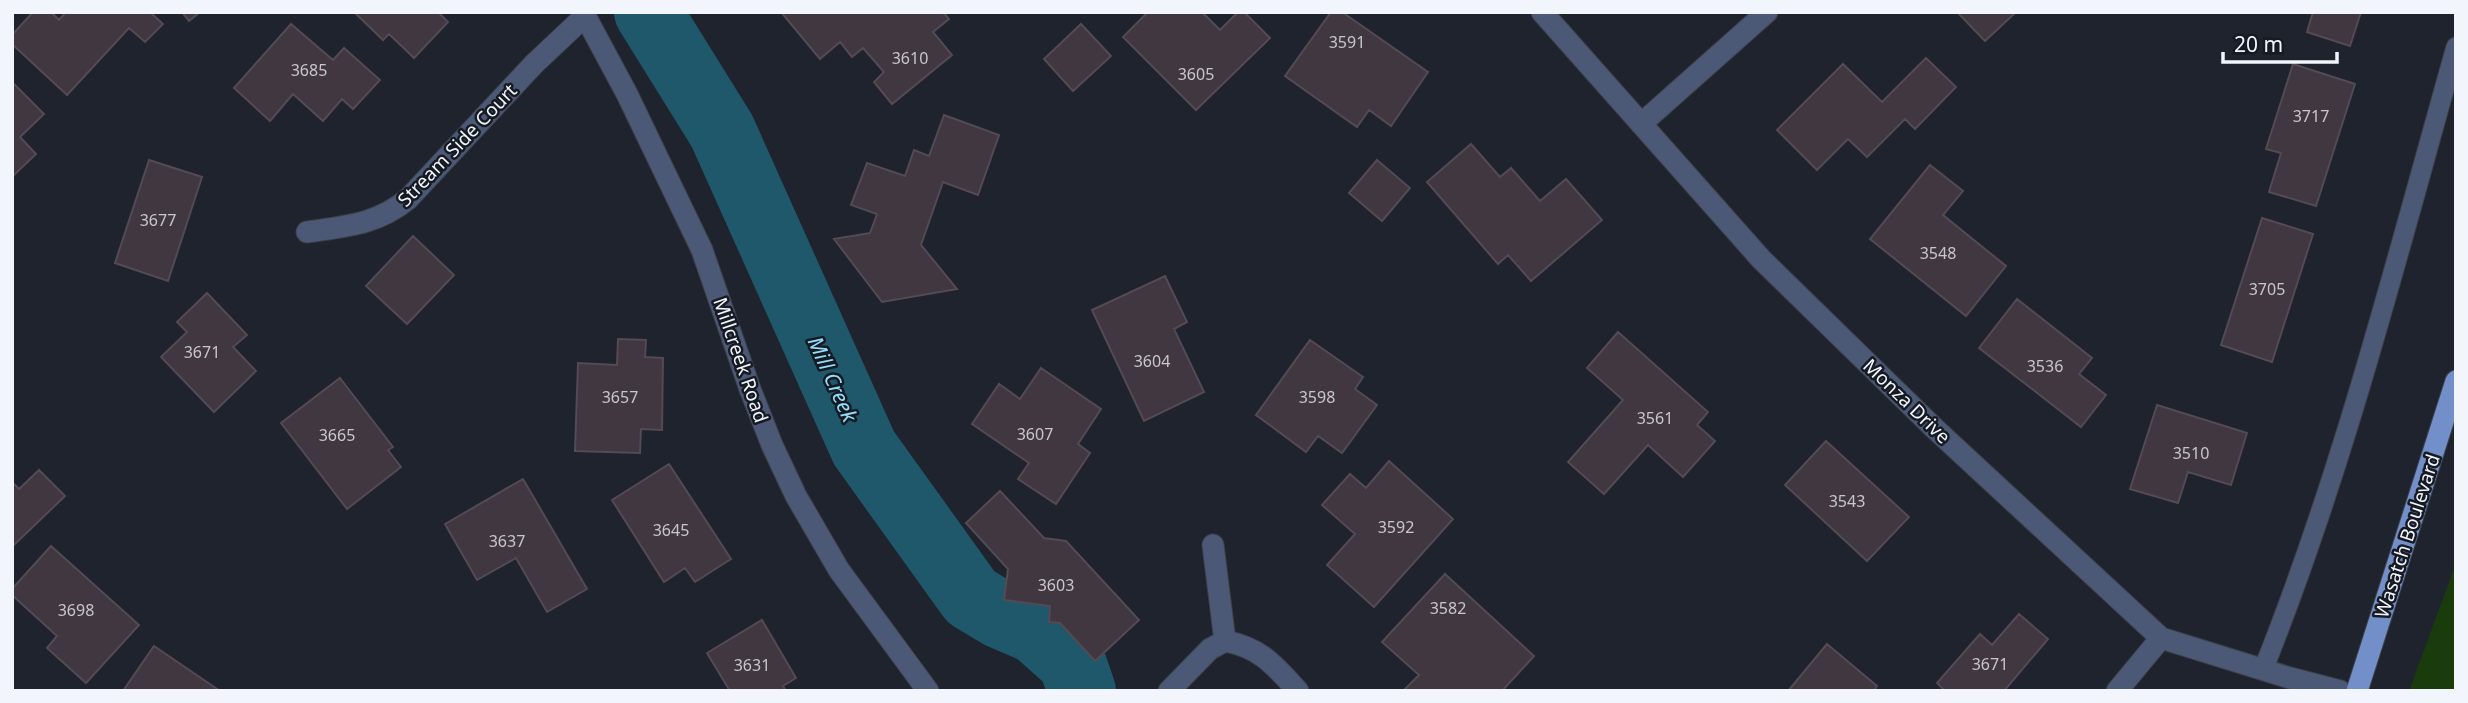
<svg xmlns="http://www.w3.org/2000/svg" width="2468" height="703" viewBox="0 0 2468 703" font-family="'Noto Sans',sans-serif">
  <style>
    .green { fill: #1a3b0b }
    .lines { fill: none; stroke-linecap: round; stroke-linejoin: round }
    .river { stroke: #1f576b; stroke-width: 68 }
    .building { fill: #403741; stroke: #534a54; stroke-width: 2 }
    .service-casing { stroke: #3d404a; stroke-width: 21 }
    .minor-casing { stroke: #3d404a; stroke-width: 23 }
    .primary-casing { stroke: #3d404a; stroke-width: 23 }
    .service { stroke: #4c5976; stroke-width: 19 }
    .minor { stroke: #4c5976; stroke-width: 21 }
    .primary { stroke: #738fc9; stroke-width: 21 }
    .labels { text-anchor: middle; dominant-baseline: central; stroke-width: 5; stroke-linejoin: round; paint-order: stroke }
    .number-label { font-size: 16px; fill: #c6c6cd }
    .street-label { font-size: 19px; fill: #f2f5fc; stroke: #161a23 }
    .water-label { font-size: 21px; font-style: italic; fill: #94defc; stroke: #161a23 }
  </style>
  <rect width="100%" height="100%" fill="#1f232d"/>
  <path class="green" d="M 2456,563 L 2456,691 L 2409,691 Z"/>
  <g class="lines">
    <path class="river" d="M 648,12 L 722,131 L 864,448 L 971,597 L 1001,615 L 1036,630 L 1072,662 L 1082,691"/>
  </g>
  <path class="building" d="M 33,12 L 51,12 L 59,20 L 66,12 L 150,12 L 163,24 L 145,42 L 129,28 L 67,95 L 12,44 L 12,35 Z
    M 182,12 L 200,12 L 189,21 Z
    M 354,12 L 438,12 L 448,22 L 414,58 L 389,34 L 383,40 Z
    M 781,12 L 943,12 L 949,19 L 933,32 L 952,55 L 892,104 L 874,82 L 884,72 L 863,48 L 852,57 L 840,42 L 820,59 Z
    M 1148,12 L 1202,12 L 1220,30 L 1238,12 L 1244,12 L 1270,38 L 1196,110 L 1123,37 Z
    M 1331,12 L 1342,12 L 1428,72 L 1391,126 L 1369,110 L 1357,127 L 1285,76 Z
    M 1957,12 L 2016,12 L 1985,41 Z
    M 2313,12 L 2361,12 L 2350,46 L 2307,32 Z
    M 291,24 L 333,60 L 344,48 L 380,80 L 353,109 L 342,99 L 323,121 L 293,94 L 270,121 L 234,88 Z
    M 1081,24 L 1111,56 L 1073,91 L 1044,59 Z
    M 1926,58 L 1956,87 L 1915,129 L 1905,119 L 1867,157 L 1848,139 L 1817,170 L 1777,130 L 1843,64 L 1882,102 Z
    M 2293,64 L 2355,84 L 2316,206 L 2269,192 L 2281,153 L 2266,149 Z
    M 12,82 L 44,114 L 20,137 L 36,154 L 12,177 Z
    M 944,115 L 999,135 L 978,195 L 943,182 L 921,245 L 957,289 L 882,302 L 834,239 L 870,233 L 877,214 L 851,205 L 867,163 L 905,176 L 914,150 L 929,156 Z
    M 1471,144 L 1500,177 L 1511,168 L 1540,201 L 1566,179 L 1602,220 L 1531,281 L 1508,255 L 1498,264 L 1427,182 Z
    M 149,160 L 202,177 L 168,281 L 115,263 Z
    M 1377,160 L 1410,188 L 1382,221 L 1349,193 Z
    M 1930,165 L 1963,191 L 1943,215 L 2006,266 L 1966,316 L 1870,239 Z
    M 2262,218 L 2313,234 L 2272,362 L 2221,345 Z
    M 413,236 L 454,275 L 407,324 L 366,286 Z
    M 1165,276 L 1187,322 L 1174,329 L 1204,392 L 1144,421 L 1092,310 Z
    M 207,293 L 247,335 L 233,347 L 256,371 L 214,412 L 161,357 L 187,332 L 177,322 Z
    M 2017,299 L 2092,358 L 2079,374 L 2106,395 L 2081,427 L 1979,348 Z
    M 1618,332 L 1708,412 L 1697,425 L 1715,441 L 1683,477 L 1648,445 L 1604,494 L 1568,462 L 1623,400 L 1587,368 Z
    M 618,339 L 646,340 L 645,357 L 663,358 L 662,430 L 641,429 L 640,453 L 575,451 L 578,363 L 617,365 Z
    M 1310,340 L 1363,377 L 1355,389 L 1377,405 L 1342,453 L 1318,436 L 1306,452 L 1256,415 Z
    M 1041,368 L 1101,409 L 1078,444 L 1090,453 L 1056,504 L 1018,479 L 1029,463 L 972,424 L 999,384 L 1020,399 Z
    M 340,378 L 393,447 L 388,450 L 401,467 L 347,509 L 281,423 Z
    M 2157,405 L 2247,433 L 2231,485 L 2188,472 L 2178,503 L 2130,489 Z
    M 1826,441 L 1909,517 L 1867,561 L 1785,485 Z
    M 1389,461 L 1453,519 L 1374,607 L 1327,565 L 1355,534 L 1322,505 L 1350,474 L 1366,488 Z
    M 669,464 L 731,559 L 695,582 L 685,568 L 664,582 L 612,500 Z
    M 39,470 L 65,496 L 12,547 L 12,482 L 19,489 Z
    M 523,479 L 587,589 L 547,612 L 516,558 L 477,580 L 445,524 Z
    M 1000,491 L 1044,538 L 1066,541 L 1139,620 L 1095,661 L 1060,623 L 1049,622 L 1050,606 L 1004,600 L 1008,569 L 966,523 Z
    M 51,546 L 139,625 L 86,683 L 47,648 L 57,636 L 12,595 L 12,589 Z
    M 1445,574 L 1534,656 L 1502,691 L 1404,690 L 1419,675 L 1382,642 Z
    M 2019,614 L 2048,639 L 2004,691 L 1945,691 L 1937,683 L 1980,634 L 1992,645 Z
    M 762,620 L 796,678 L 783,686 L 786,691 L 730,691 L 707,653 Z
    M 1827,644 L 1877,686 L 1874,691 L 1788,691 Z
    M 154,646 L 220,691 L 123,691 Z"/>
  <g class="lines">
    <g class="service-casing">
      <path id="service" d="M 2263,670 C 2344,468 2397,256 2456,47"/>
    </g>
    <g class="minor-casing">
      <path id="minor" d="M 583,12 L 627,94 L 702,250 L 750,389 L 772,445 L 796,496 L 839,570 L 928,691
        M 1542,12 L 1761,259 L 1933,427 L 2161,638 L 2290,678 L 2340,691
        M 1641,124 L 1767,12
        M 307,232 C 346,226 376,225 408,199 L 534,64 L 585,16
        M 1213,545 L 1225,641
        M 1169,691 L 1210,649 L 1225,641 C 1261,648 1274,665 1298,691
        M 2117,691 L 2161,638"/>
    </g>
    <g class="primary-casing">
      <path id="primary" d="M 2357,691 L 2456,381"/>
    </g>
    <use href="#service" class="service"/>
    <use href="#minor" class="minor"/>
    <use href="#primary" class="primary"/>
  </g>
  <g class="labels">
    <g class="number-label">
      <text x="1347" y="42">3591</text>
      <text x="910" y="58">3610</text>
      <text x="309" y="70">3685</text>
      <text x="1196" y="74">3605</text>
      <text x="2311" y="116">3717</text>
      <text x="158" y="220">3677</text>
      <text x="1938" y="253">3548</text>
      <text x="2267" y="289">3705</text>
      <text x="202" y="352">3671</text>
      <text x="1152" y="361">3604</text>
      <text x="2045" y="366">3536</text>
      <text x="620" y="397">3657</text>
      <text x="1317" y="397">3598</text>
      <text x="1655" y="418">3561</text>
      <text x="1035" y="434">3607</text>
      <text x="337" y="435">3665</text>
      <text x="2191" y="453">3510</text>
      <text x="1847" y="501">3543</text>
      <text x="1396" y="527">3592</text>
      <text x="671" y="530">3645</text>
      <text x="507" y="541">3637</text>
      <text x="1056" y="585">3603</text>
      <text x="1448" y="608">3582</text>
      <text x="76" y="610">3698</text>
      <text x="1990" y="664">3671</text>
      <text x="752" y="665">3631</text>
    </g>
    <g class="street-label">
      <text transform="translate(457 145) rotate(-46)">Stream Side Court</text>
      <text transform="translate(741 360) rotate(71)">Millcreek Road</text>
      <text transform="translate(1907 401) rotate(44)">Monza Drive</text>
      <text transform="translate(2407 536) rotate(-72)">Wasatch Boulevard</text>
    </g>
    <g class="water-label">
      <text transform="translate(833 379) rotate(66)">Mill Creek</text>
    </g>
  </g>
  <rect width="2468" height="703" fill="none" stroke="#f2f5fc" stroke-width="28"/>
  <path d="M2223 52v10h114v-10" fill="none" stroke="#f2f5fc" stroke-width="3.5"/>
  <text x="2234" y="52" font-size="21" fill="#f2f5fc" stroke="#161a23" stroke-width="5" paint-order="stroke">20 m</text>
</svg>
